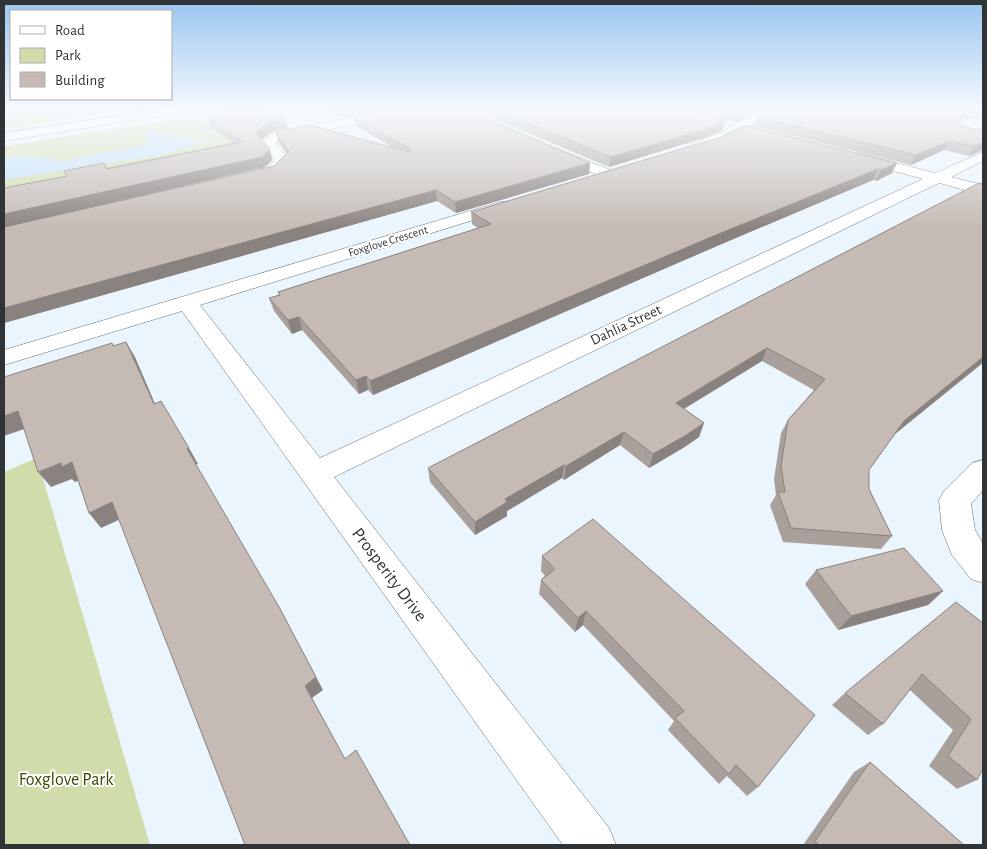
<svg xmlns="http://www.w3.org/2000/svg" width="987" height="849" viewBox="0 0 987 849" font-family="'Alegreya Sans',sans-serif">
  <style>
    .green { fill: #d0dca9 }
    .water { fill: #c3def9 }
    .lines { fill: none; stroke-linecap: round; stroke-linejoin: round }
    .minor-casing { stroke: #666e76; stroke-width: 1 }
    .secondary-casing { stroke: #666e76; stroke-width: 1 }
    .minor { fill: #fff; fill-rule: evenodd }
    .secondary { fill: #fff; fill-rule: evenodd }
    .wall { fill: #a9a09b }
    .shaded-wall { fill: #8a827e }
    .building { fill: #c5bab4; stroke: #8a827e }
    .labels { text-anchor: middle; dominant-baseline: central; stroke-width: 4; stroke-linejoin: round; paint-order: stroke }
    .far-street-label { font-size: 12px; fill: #313437; stroke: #fff }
    .street-label { font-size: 15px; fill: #313437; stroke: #fff }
    .near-street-label { font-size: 18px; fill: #313437; stroke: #fff }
    .near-park-label { font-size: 18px; fill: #3d4700; stroke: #fff }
  </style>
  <rect width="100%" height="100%" fill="#ebf5fd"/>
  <path class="green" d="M 4,111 L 124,111 L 4,129 Z
    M 185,118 L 270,131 L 251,141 L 4,193 L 4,146 Z
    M 37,458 L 150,845 L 4,845 L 4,472 Z"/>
  <path class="water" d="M 148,132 L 210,143 L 175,150 L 171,153 L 4,180 L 4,158 L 24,156 L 54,158 L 57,162 L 149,144 L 144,136 Z"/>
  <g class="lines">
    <g class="minor-casing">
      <path id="minor" d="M 385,111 L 410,111 L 404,114 L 281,139 L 276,143 L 290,161 C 281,173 264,184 249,180 L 247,177 L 249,174 L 266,169 L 275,160 L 261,142 L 272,133 Z
        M 758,111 L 773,111 L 731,138 L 700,150 L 693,146 L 695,143 L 722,132 Z
        M 965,120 L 983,121 L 983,129 L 966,128 L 983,134 L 983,142 C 972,139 960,138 952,128 Z
        M 556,148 L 613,171 L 615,174 L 613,177 L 603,177 L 551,155 L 549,152 L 551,149 Z
        M 983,152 L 983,161 L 951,177 L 983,185 L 983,195 L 939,183 L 334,477 L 609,828 L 616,845 L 563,845 L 182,311 L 4,365 L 4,350 L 500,202 L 512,202 L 514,205 L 512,208 L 200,305 L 320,458 L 923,179 L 853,160 L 851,157 L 853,154 L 858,153 L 935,173 Z
        M 983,460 L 983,490 L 971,504 L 975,530 L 983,544 L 983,583 L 971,579 L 952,555 L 942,530 L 939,500 L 944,491 L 972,463 Z"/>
    </g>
    <g class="secondary-casing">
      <path id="secondary" d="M 149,111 L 179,111 L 173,114 L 4,141 L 4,133 Z"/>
    </g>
    <use href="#minor" class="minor"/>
    <use href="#secondary" class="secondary"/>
  </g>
  <path class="wall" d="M 331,111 L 374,111 L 342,117 Z
    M 475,111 L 685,111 L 723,130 L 707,137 L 609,167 Z
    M 690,111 L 755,111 L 737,122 Z
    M 766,111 L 983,111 L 983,120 L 964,118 L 959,122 L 963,126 L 979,131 L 983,123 L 983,150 L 969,156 L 944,150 L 911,165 L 754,126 L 757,117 Z
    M 354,117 L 590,163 L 589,174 L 456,213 L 437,201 L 4,323 L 4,188 L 233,143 L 211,127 L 208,118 L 288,128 L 272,131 L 261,139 L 270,150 L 272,160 L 265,167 L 67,213 L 274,166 L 287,154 L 279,143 L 276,134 L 392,147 L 356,126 Z
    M 744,125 L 892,173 L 876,181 L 873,180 L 717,246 L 373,395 L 368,390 L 359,394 L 302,330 L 292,334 L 274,311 L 269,298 L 279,295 L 278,292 L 478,228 L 472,224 L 471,212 L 721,137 Z
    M 983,184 L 983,363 L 895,434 L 869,470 L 869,489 L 892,536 L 881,549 L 783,542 L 770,505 L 776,495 L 774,479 L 781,433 L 788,420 L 814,390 L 762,361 L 684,409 L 704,423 L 699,437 L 683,448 L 649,468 L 620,445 L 564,480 L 562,478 L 507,511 L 507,516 L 475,535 L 430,482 L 428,468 Z
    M 542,556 L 758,787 L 747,796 L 727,776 L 719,784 L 668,730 L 674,721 L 583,625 L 575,632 L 539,594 L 541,580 L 545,576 L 541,571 Z
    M 816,570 L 943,591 L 928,605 L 838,630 L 805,584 Z
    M 983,623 L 977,780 L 957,789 L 929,766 L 953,730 L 910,690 L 883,724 L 868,735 L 832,705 L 845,693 Z
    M 870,762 L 964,845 L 803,845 L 854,772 Z"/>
  <path class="shaded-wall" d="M 341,111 L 374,111 L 342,117 Z
    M 742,111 L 755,111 L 737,122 L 739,113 Z
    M 966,111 L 968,111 L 964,118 L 950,128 L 955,119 Z
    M 285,119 L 288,128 L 272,131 L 260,141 L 257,134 L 257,131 L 269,122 Z
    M 725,120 L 723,130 L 707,137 L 609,167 L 611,157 Z
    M 949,141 L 944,150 L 911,165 L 916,155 Z
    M 983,143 L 983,150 L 969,156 L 974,146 Z
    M 270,150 L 272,160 L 265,167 L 4,227 L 4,214 Z
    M 590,163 L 589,174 L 456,213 L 455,202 Z
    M 897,163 L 892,173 L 876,181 L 881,170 Z
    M 878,169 L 873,180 L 717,246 L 373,395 L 370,381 L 721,233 Z
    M 436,190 L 437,201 L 4,323 L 4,308 Z
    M 299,317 L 302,330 L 292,334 L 288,320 Z
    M 126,342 L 135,357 L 162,420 L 154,404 Z
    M 767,348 L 762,361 L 672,416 L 676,403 Z
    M 983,357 L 983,362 L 895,434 L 904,421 Z
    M 366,376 L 368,390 L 359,394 L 356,380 Z
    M 18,411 L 30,427 L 4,436 L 4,416 Z
    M 704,423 L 699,437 L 683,448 L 649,468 L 653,454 Z
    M 624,432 L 620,445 L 564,480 L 566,466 Z
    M 189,448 L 198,464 L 196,464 L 187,449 Z
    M 72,462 L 84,478 L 75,482 L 72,479 L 51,487 L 38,472 L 61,463 Z
    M 564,465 L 562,478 L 507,511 L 507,516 L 475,535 L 475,522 L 505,499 Z
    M 112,502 L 123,518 L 101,528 L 89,513 Z
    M 943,591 L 928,605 L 838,630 L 851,616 Z
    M 279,607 L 323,690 L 312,698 L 351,769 L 305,686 Z
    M 586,611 L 583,625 L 575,632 L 578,618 Z"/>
  <path class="building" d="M 233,111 L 257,111 L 285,119 L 269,122 L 257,131 L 257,134 L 270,150 L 262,157 L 4,214 L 4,188 L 67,176 L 64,171 L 104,163 L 107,169 L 242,142 L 208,118 Z
    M 382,111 L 470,111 L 590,163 L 455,202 L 436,190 L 4,308 L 4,227 L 274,166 L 289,151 L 276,134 L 279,131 L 310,125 L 410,152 L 411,149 L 354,117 Z
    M 497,111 L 685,111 L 725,120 L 710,128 L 611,157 Z
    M 731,111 L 742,111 L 739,113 Z
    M 766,111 L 966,111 L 955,119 L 963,126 L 983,132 L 983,143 L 974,146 L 949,141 L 916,155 L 757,117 Z
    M 744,125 L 897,163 L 881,170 L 878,169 L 721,233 L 370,381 L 366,376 L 356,380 L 299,317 L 288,320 L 269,298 L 280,295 L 278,292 L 491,224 L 471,212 L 721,137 Z
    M 979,183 L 983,184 L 983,357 L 904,421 L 869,470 L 869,489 L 892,536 L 791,528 L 778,492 L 785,492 L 781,466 L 788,420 L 825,379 L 767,348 L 676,403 L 704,423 L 688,434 L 653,454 L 624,432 L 566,466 L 564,465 L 505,499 L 507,502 L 475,522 L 428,468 Z
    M 126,342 L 154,404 L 161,401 L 189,448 L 187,449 L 279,607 L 316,677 L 305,686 L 345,759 L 356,750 L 410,845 L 245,845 L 112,502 L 89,513 L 72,462 L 62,467 L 61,463 L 38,472 L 18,411 L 4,416 L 4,377 L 112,343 L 113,346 Z
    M 593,519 L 815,715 L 758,787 L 736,765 L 729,774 L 675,718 L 684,711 L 586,611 L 578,618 L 541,580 L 555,569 L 542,556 Z
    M 904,548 L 943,591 L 851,616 L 816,570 Z
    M 956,602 L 983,623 L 983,769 L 977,780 L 948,756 L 971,719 L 922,674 L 883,724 L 845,693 Z
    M 870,762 L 964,845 L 819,845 L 815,841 Z"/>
  <linearGradient id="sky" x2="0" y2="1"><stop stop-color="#99c5ef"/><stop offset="0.48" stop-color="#f6fafe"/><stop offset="1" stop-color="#f6fafe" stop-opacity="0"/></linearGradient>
  <rect width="987" height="230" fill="url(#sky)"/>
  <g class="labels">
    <g class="far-street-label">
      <text transform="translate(388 241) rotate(-17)">Foxglove Crescent</text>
    </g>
    <g class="street-label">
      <text transform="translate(626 325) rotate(-25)">Dahlia Street</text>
    </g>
    <g class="near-street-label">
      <text transform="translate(389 575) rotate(53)">Prosperity Drive</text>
    </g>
    <g class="near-park-label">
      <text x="66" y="780">Foxglove Park</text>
    </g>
  </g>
  <rect width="987" height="849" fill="none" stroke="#313437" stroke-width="10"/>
  <rect x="10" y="10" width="162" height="90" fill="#ffffff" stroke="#adaeaf"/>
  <rect x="20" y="26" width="25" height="8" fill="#ffffff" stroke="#adaeaf"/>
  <text x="55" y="35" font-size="15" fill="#313437">Road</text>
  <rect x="20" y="48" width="25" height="15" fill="#d0dca9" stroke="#adaeaf"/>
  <text x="55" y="60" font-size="15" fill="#313437">Park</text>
  <rect x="20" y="72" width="25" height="15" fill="#c5bab4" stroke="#adaeaf"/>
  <text x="55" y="85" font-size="15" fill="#313437">Building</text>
</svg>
